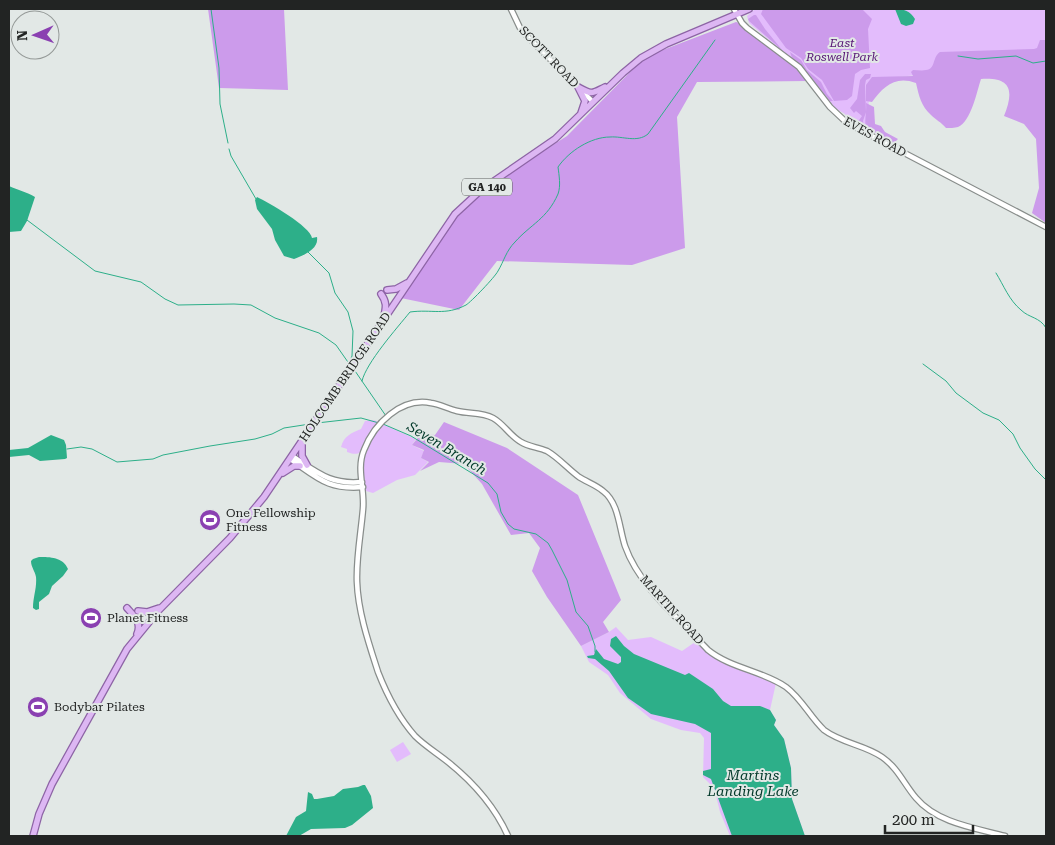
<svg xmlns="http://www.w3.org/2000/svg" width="1055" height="845" viewBox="0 0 1055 845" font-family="'Roboto Serif',serif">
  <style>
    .green { fill: #e3bcfc }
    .forest { fill: #cc9beb }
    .water { fill: #2daf89 }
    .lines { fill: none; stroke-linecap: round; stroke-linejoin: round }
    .stream { stroke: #2daf89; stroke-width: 1 }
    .minor-casing { stroke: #888d8b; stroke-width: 7 }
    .major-casing { stroke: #8d64a5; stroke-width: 8 }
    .minor { stroke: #fff; stroke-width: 4.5 }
    .major { stroke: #ddb7f3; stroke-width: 5.5 }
    .labels { text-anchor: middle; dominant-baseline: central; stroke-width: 4; stroke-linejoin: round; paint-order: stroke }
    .shield { fill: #e2e8e6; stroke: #5c5f5e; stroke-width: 1 }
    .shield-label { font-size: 11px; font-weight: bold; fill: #222423 }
    .park-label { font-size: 12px; font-style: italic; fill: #561574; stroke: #e2e8e6 }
    .street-label { font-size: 12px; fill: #222423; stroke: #e2e8e6 }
    .poi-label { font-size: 12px; fill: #222423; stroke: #e2e8e6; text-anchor: start }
    .water-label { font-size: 14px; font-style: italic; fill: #003829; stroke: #e2e8e6 }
  </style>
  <rect width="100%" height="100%" fill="#e2e8e6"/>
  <path class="green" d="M 755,9 L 1046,9 L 1046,61 L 871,80 C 868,97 869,114 866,130 L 848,118 L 845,114 L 835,108 L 802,68 L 749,23 L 747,16 Z
    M 374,420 L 381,423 C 377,430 365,451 359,453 C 355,455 350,453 347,452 L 347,449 L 341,447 C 344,436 351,433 361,429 L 365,421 Z
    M 382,424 L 416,439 L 412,445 L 424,451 L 421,458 L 428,462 L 415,475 L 397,480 L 373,493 L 366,491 C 360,457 363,452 382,424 Z
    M 616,627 L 628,640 L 651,637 L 682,651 L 698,640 L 705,649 L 745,670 L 776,683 L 770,710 L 776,720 L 774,725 L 784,739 L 791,768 L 792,799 L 805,836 L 730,836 L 720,812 L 714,788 L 703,777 L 704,738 L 700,733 L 681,730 L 651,719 L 620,693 L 608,675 L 589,662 L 581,646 L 609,632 Z
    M 403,742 L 411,754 L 397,762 L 390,750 Z"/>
  <path class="forest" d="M 208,9 L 284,9 L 288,90 L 219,88 Z
    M 763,9 L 862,9 L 872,19 L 868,29 L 870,68 L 861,70 L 855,74 L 852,96 L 847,100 L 834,101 L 822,80 L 808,69 L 801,58 L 786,48 L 761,14 Z
    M 754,15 L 756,15 L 765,29 L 783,51 L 749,21 L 748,19 Z
    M 736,22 L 739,23 L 793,65 L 807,81 L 697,82 L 677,117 L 685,248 L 632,265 L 497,261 L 459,310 L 396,297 L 466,200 L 510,174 L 510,172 L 567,136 L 638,64 L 655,53 Z
    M 1040,40 L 1046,40 L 1046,223 L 1032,213 L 1039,188 L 1036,139 L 1024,124 L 1004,116 C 1014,91 1012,77 981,79 C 977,91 971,122 958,127 C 955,128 949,128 946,128 C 941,122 936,120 931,115 C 921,106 919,96 916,83 C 895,75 883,87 872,102 L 866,101 L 866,85 L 872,77 L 913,76 L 911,72 L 913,70 C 917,70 922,71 926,70 C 936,69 932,57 940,52 L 1034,49 L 1037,48 Z
    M 790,52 L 801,60 L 807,70 L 821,82 L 827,94 L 833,101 L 830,101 L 806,71 L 792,58 Z
    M 865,74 L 871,74 L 870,78 L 866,80 L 865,85 L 866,112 L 863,121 L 864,128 L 857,123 L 862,116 L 856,111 L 854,113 L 850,108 L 857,99 L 860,80 Z
    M 866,103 L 874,107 L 875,124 L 881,126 L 885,132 L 898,139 L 894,143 L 866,128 C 864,120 867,112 866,103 Z
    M 444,422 L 507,448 L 578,495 L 621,600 L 603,622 L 609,632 L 581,646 L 547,597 L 532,571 L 540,548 L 529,533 L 511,535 L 482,484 L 464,464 L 439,462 L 420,471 L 429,462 L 421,458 L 424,450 L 412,445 L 421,434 L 435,435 Z"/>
  <path class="water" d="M 895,9 C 904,9 910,11 915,19 L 913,24 L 906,26 L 901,24 Z
    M 9,186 C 18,190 27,192 35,197 L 27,221 L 21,231 L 9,232 Z
    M 257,197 C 268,202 311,227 312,238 L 317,237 C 319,249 304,255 294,259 L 284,256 L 275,240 L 272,229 L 257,209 L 255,200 Z
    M 51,435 L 64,440 L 66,445 L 67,458 L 65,459 L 40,461 L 29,455 L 9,457 L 9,450 L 28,448 Z
    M 39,557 C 50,557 63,557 68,569 L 63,576 L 52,586 L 49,594 L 39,602 L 39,609 L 36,610 L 33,608 C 33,597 37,588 36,577 C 35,571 31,567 31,561 L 33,559 Z
    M 616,636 L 624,646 L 634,654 L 685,675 L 689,673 L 713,689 L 723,701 L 731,706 L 760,706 L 770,710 L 776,720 L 774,725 L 784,739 L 791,768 L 792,799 L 805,836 L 732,836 L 711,779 L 703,775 L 703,771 L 711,769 L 711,733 L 695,724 L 651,714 L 628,698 L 609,671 L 595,659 L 588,658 L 587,656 L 594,655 L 596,649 L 604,659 L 618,664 L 621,662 L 621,657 L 610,646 L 611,639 Z
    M 363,785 L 365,785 L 371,796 L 373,808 L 352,825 L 345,828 L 311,829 L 299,836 L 286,836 L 296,817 L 306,811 L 308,792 L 312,794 L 314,799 L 317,799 L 334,796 L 343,789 L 358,787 Z"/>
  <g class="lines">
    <path class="stream" d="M 211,9 L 219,68 L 220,104 L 228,143
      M 958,56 L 978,59 L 1016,56 L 1033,63 L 1046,61
      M 229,149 L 231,156 L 256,199
      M 27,220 L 95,271 L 141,282 L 165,299 L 178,305 L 234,304 L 251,305 L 275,318 L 319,333 L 336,345 L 350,365
      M 308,252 L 329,273 L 335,293 L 348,312 L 353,331 L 352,356 L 349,363
      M 996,273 C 1004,286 1009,300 1021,310 C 1029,318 1040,317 1046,328
      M 923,364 L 946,381 L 956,393 L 983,413 L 999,420 L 1013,434 L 1020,448 L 1035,469 L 1046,480
      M 353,368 L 386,416
      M 362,381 C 366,363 397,328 410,312 C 432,309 445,316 466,305 C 471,302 495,277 498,271 C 504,261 506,251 515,242 C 531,224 547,219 558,194 C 561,186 559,175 558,167 C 569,151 591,137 610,137 C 623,136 637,143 648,134 L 715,40
      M 317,423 L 361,418 L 379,423
      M 383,424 L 411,436 L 488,483 L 497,494 L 501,512 L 508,524 L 514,529 L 536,534 L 548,543 L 552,550 L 567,580 L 576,612 L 588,626 L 595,646 L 595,652
      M 67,449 L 81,447 L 92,449 L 117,462 L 153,459 L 163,455 L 210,446 L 255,439 L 272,434 L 284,428 L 310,424"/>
    <g class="minor-casing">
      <path id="minor" d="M 511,9 L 521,30 L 593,102
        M 734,9 L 742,23 L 747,28 L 799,67 L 830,107 L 847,123 L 1046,227
        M 292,456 C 318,473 331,485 362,482
        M 290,459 C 318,478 328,490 363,487
        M 508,836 C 495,807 473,782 448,762 C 437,753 425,746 415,736 C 399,718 387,695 378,672 C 369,644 358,612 357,582 C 356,558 361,533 363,509 C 365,489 356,469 364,450 C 374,424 401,397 431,403 C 440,404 448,409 457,411 C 469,414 482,412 493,418 C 504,424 510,436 521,442 C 529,447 538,447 547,451 C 559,458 568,469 579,477 C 587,482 596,485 603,491 C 619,503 619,528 625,546 C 639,586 679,619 708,650 C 730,668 763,671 786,687 C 802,699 810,717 824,730 C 841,743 865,745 882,757 C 898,768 904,784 916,798 C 937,823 975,828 1005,836"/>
    </g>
    <g class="major-casing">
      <path id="major" d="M 578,87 C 593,95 591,94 605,87
        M 578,87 L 585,101 L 581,113
        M 387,290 L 396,289 L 407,283
        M 381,294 C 387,302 386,307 384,316
        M 302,444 L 302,456 L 307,465
        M 283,473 L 294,466 L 300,466
        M 127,608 C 134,616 142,623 137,634
        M 138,611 L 147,612 L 159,608
        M 33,836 L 39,814 L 52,784 L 127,649 L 159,610 L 230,538 L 264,497 L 455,214 L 481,190 L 555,139 L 623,73 L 641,58 L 666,44 L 749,9"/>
    </g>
    <use href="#minor" class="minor"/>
    <use href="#major" class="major"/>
  </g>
  <defs>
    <g id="stadium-disc" transform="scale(1.125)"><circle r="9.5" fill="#8a40b1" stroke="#e2e8e6"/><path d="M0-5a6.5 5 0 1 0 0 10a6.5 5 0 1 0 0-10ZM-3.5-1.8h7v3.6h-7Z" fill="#fff"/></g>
  </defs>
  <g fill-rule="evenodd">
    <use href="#stadium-disc" x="210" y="520"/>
    <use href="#stadium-disc" x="91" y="618"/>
    <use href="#stadium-disc" x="38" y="707"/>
  </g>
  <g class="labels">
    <rect class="shield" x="462" y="178.5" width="50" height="17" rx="4"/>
    <g class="shield-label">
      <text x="487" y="187">GA 140</text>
    </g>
    <g class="park-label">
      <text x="842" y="43">East<tspan x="842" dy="14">Roswell Park</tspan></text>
    </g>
    <g class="street-label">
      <text transform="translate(549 57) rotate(46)">SCOTT ROAD</text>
      <text transform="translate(875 137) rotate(29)">EVES ROAD</text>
      <text transform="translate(345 377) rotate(-56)">HOLCOMB BRIDGE ROAD</text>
      <text transform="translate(672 610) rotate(48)">MARTIN ROAD</text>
    </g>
    <g class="poi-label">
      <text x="226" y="513">One Fellowship<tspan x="226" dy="14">Fitness</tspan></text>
      <text x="107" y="618">Planet Fitness</text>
      <text x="54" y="707">Bodybar Pilates</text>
    </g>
    <g class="water-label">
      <text transform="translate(447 448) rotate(31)">Seven Branch</text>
      <text x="753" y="775">Martins<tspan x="753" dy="16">Landing Lake</tspan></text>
    </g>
  </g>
  <rect width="1055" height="845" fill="none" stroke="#222423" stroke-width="20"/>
  <g transform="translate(35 35) rotate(268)"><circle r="24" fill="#e2e8e6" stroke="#959a98"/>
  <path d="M0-4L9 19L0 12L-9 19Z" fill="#8a40b1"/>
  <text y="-8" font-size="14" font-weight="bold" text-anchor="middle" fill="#222423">N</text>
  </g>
  <path d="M885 825v8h88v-8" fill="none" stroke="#222423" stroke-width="2.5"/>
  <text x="892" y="825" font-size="15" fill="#222423" stroke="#e2e8e6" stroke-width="4" paint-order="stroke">200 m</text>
</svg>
